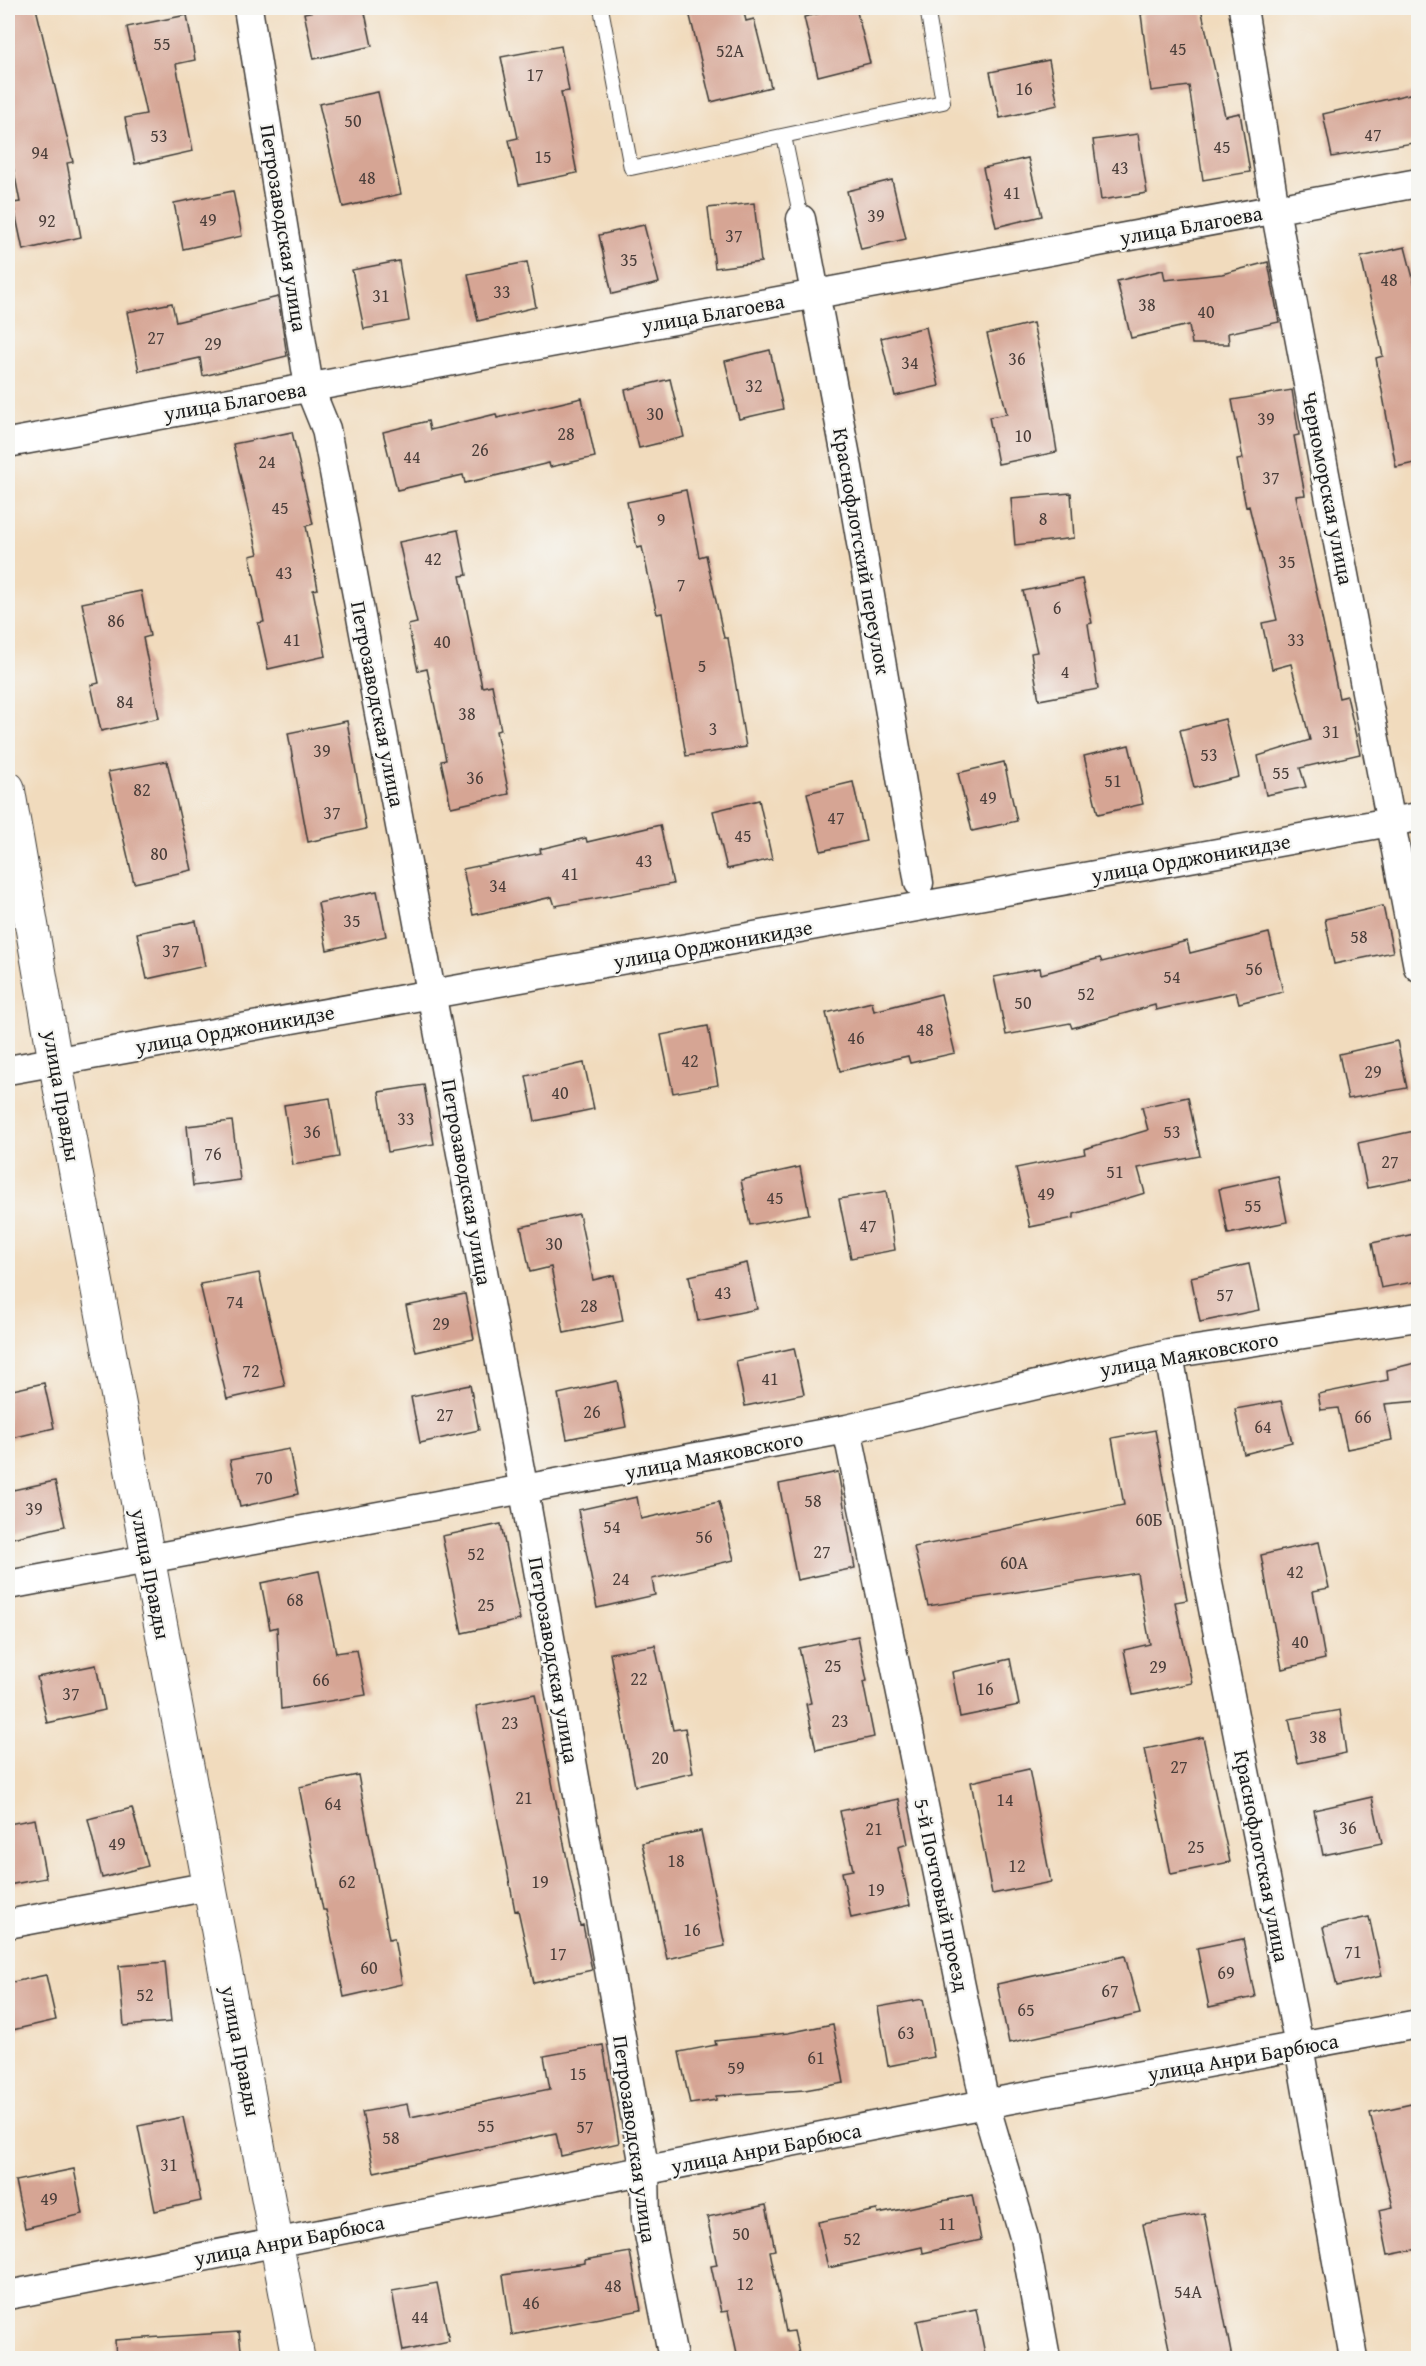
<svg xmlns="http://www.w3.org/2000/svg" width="1426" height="2366" viewBox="0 0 1426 2366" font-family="'Gentium Book Plus',serif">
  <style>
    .building { fill: #d6a594 }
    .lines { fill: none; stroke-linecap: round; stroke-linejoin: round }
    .service-casing { stroke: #3c3934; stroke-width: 16 }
    .minor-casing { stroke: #3c3934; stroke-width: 31 }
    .tertiary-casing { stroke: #3c3934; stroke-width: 35 }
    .service { stroke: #fff; stroke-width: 14 }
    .minor { stroke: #fff; stroke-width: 28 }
    .tertiary { stroke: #fff; stroke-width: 33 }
    .labels { text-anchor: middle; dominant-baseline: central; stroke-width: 4.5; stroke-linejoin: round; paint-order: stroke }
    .number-label { font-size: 18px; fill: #4a3e3a }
    .street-label { font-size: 21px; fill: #1c1c1c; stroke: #f6f6f2 }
  </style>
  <rect width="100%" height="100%" fill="#f6f6f2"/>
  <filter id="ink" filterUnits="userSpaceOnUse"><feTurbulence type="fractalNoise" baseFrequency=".0167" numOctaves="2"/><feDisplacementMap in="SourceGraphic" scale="12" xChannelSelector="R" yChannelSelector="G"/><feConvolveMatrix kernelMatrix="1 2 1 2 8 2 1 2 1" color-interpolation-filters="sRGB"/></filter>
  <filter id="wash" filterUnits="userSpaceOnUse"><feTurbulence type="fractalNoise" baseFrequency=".008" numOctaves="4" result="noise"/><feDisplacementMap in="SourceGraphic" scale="24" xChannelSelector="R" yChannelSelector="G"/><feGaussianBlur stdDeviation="1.35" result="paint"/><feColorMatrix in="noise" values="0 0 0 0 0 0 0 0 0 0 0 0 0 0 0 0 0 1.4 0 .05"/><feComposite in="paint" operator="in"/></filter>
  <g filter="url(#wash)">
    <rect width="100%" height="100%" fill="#f1dbbd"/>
    <g id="blocks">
      <path class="building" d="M 8,8 L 36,8 L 73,162 L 67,163 L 81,237 L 23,250 L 13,203 L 20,202 L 8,141 Z
        M 331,8 L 364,8 L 372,46 L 314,59 L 304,13 Z
        M 688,8 L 743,8 L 746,21 L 754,19 L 771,87 L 711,102 Z
        M 842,8 L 856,8 L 870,63 L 818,76 L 804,17 Z
        M 1171,8 L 1201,8 L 1225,116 L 1240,113 L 1250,172 L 1203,180 L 1189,86 L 1151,91 L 1141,14 Z
        M 187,15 L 195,60 L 176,64 L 193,151 L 135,164 L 125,118 L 146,114 L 127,27 Z
        M 561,46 L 569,91 L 561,92 L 577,173 L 519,185 L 509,140 L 518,138 L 501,57 Z
        M 1049,60 L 1058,105 L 1000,118 L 990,72 Z
        M 378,92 L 401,194 L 343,207 L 319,104 Z
        M 1414,93 L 1419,142 L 1332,157 L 1323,114 Z
        M 1138,134 L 1147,193 L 1101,200 L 1093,140 Z
        M 1028,158 L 1042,216 L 996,227 L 983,168 Z
        M 892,180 L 906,239 L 861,249 L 847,191 Z
        M 233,191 L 242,236 L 183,249 L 174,203 Z
        M 754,203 L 761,262 L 715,268 L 708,208 Z
        M 644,225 L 659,283 L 612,294 L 599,235 Z
        M 1405,247 L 1419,301 L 1419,462 L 1396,467 L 1376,358 L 1383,356 L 1361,257 Z
        M 399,261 L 409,321 L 364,329 L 352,270 Z
        M 527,262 L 536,307 L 478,321 L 468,274 Z
        M 1268,262 L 1279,322 L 1228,333 L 1229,344 L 1192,344 L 1189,325 L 1131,338 L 1117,281 L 1163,270 L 1165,280 L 1222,274 Z
        M 278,297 L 287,356 L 203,376 L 200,358 L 139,371 L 127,312 L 172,303 L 176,322 Z
        M 1033,323 L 1046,382 L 1057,452 L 998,464 L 989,417 L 1007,414 L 987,334 Z
        M 926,327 L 939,386 L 895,396 L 881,338 Z
        M 770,350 L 783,409 L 739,419 L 725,361 Z
        M 670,379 L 684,437 L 639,448 L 625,390 Z
        M 1292,390 L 1299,435 L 1294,436 L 1305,495 L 1296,496 L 1339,698 L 1347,696 L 1360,754 L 1300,768 L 1306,787 L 1266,795 L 1258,756 L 1310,740 L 1291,664 L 1272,669 L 1262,623 L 1277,620 L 1249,506 L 1246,507 L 1237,460 L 1243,459 L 1232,400 Z
        M 582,398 L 595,457 L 550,467 L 549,463 L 465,483 L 463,475 L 397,490 L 383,432 L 428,421 L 430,430 L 496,414 L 497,418 Z
        M 292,432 L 313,524 L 306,526 L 318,589 L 313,590 L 326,656 L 268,669 L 258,623 L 264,622 L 250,556 L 258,554 L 233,444 Z
        M 686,490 L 699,557 L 706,555 L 724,638 L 728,638 L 746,747 L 686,756 L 662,613 L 657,614 L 642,547 L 637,548 L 627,502 Z
        M 1071,493 L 1074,538 L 1015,545 L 1011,498 Z
        M 458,530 L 467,575 L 460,576 L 482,687 L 492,685 L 501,730 L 496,731 L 509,794 L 451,807 L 441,761 L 446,760 L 427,669 L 418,671 L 408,625 L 417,623 L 399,542 Z
        M 1082,579 L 1092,623 L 1088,624 L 1098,689 L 1039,700 L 1031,653 L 1037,652 L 1023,591 Z
        M 141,591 L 150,636 L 143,638 L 159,718 L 101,731 L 91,685 L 99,683 L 82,603 Z
        M 1225,719 L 1239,777 L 1194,788 L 1180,730 Z
        M 347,721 L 366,829 L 308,842 L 288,733 Z
        M 1129,745 L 1143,804 L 1098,814 L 1084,756 Z
        M 167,761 L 192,870 L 134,883 L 108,772 Z
        M 1004,762 L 1017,821 L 972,831 L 958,773 Z
        M 853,782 L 866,841 L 821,851 L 807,793 Z
        M 759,800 L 772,859 L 727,869 L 713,811 Z
        M 660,825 L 673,884 L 555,906 L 552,897 L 473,915 L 463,869 L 541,853 L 540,849 L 586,838 L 587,842 Z
        M 377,891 L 386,936 L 327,950 L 318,903 Z
        M 1383,906 L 1393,952 L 1334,964 L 1325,919 Z
        M 196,921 L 205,966 L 147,979 L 137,933 Z
        M 1269,933 L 1283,992 L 1239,1003 L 1236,992 L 1156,1010 L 1155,1005 L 1072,1028 L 1070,1023 L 1006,1035 L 994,977 L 1040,968 L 1041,974 L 1100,958 L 1102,962 L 1187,941 L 1190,953 Z
        M 941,994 L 955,1053 L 910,1063 L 908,1056 L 840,1071 L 826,1013 L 872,1002 L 874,1011 Z
        M 708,1026 L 718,1085 L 673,1093 L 661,1035 Z
        M 1397,1041 L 1407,1088 L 1348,1099 L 1339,1054 Z
        M 584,1063 L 594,1109 L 535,1121 L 526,1076 Z
        M 424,1085 L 434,1144 L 388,1152 L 379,1092 Z
        M 1188,1097 L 1200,1156 L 1138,1168 L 1145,1193 L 1074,1214 L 1074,1218 L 1030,1227 L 1016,1168 L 1085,1154 L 1084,1149 L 1148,1130 L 1142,1107 Z
        M 330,1098 L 339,1157 L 293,1165 L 284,1105 Z
        M 232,1121 L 240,1180 L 193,1186 L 187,1126 Z
        M 1419,1130 L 1419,1178 L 1367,1188 L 1358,1143 Z
        M 800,1167 L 809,1214 L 750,1225 L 741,1180 Z
        M 1278,1176 L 1287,1222 L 1228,1234 L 1219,1189 Z
        M 886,1191 L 895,1250 L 851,1258 L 839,1199 Z
        M 579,1214 L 593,1280 L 614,1275 L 623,1321 L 564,1333 L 551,1267 L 530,1272 L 521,1227 Z
        M 1419,1233 L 1419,1281 L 1381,1288 L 1372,1243 Z
        M 747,1263 L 757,1309 L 698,1321 L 689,1276 Z
        M 1249,1264 L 1259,1310 L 1200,1322 L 1191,1277 Z
        M 259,1273 L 285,1386 L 227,1399 L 200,1284 Z
        M 465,1294 L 474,1339 L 416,1352 L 406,1306 Z
        M 794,1348 L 804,1394 L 745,1406 L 736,1361 Z
        M 1419,1362 L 1419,1401 L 1385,1404 L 1392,1440 L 1347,1449 L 1338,1408 L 1321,1410 L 1318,1394 L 1388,1380 L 1387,1370 Z
        M 617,1381 L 626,1427 L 567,1439 L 558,1394 Z
        M 44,1383 L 54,1428 L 8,1439 L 8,1391 Z
        M 470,1385 L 479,1430 L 420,1443 L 411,1397 Z
        M 1281,1401 L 1292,1442 L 1244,1454 L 1235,1409 Z
        M 1155,1430 L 1187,1600 L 1175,1602 L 1192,1683 L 1133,1695 L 1124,1650 L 1150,1644 L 1137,1573 L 928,1606 L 914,1547 L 1124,1505 L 1112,1438 Z
        M 289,1449 L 298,1494 L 240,1507 L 230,1460 Z
        M 838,1472 L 855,1568 L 797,1580 L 779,1484 Z
        M 55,1481 L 65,1526 L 8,1539 L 8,1491 Z
        M 637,1497 L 641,1519 L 719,1502 L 734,1560 L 652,1579 L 655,1595 L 597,1608 L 578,1510 Z
        M 501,1524 L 520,1620 L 462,1633 L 442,1536 Z
        M 1319,1542 L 1329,1588 L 1313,1591 L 1325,1659 L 1282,1669 L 1261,1555 Z
        M 319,1571 L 336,1653 L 357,1650 L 366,1695 L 281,1709 L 277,1627 L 270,1629 L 261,1583 Z
        M 858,1636 L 867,1681 L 863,1682 L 874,1737 L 816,1750 L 806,1704 L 811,1703 L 799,1648 Z
        M 655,1645 L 673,1730 L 685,1728 L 693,1773 L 635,1786 L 610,1653 Z
        M 1010,1659 L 1019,1705 L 960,1717 L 952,1672 Z
        M 96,1665 L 105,1710 L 47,1723 L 37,1677 Z
        M 535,1694 L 580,1926 L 583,1925 L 592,1970 L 534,1983 L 518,1910 L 515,1911 L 476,1706 Z
        M 1340,1710 L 1346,1753 L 1298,1763 L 1289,1719 Z
        M 1203,1737 L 1230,1862 L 1171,1874 L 1145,1749 Z
        M 1029,1769 L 1051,1882 L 992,1894 L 971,1782 Z
        M 358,1775 L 389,1939 L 394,1938 L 402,1984 L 344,1997 L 326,1910 L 323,1910 L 299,1787 Z
        M 1372,1797 L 1382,1843 L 1323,1855 L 1314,1810 Z
        M 899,1799 L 908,1844 L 898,1847 L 910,1905 L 851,1918 L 842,1872 L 853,1870 L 840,1811 Z
        M 132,1808 L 148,1866 L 102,1878 L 88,1819 Z
        M 35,1819 L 46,1878 L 8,1885 L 8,1824 Z
        M 701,1831 L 725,1946 L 667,1959 L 642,1843 Z
        M 1369,1917 L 1382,1976 L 1337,1986 L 1323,1927 Z
        M 1243,1939 L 1255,1997 L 1209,2007 L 1197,1948 Z
        M 1125,1956 L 1140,2014 L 1009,2043 L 997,1984 Z
        M 165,1962 L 171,2022 L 124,2026 L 119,1966 Z
        M 46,1975 L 56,2020 L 8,2031 L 8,1983 Z
        M 923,1999 L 934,2057 L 888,2066 L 878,2007 Z
        M 833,2024 L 844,2083 L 805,2090 L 716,2096 L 716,2100 L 690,2104 L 679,2052 L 716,2045 L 715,2041 L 788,2033 Z
        M 603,2045 L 619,2143 L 561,2156 L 556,2133 L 374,2172 L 362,2112 L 407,2104 L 410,2117 L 550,2089 L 544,2056 Z
        M 1416,2103 L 1419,2115 L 1419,2249 L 1388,2255 L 1379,2210 L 1393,2207 L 1370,2113 Z
        M 183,2117 L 201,2201 L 155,2211 L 138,2126 Z
        M 74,2169 L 83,2214 L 25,2228 L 15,2181 Z
        M 972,2195 L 981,2240 L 923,2253 L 922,2247 L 828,2268 L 818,2222 L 877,2210 L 878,2214 Z
        M 766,2205 L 775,2250 L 770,2251 L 786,2332 L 794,2331 L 800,2358 L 738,2358 L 728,2311 L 721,2312 L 711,2266 L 717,2265 L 707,2217 Z
        M 1204,2213 L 1232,2358 L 1171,2358 L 1143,2224 Z
        M 630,2252 L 641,2310 L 512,2335 L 503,2275 L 585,2263 L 585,2260 Z
        M 437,2283 L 449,2341 L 403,2351 L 392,2291 Z
        M 976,2309 L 985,2354 L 965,2358 L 925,2358 L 917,2321 Z
        M 239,2332 L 242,2358 L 116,2358 L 115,2340 Z"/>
    </g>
  </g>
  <g filter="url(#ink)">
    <use href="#blocks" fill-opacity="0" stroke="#3c3934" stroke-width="1.5"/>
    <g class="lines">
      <g class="service-casing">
        <path id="service" d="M 601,8 L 631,168 L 943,102 L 927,8
          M 784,136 L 801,219"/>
      </g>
      <g class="minor-casing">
        <path id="minor" d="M 248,8 L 309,387 L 326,429 L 524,1491 L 645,2172 L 646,2219 L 673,2358
          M 1243,8 L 1275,209 L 1418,967
          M 801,219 L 848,467 L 919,883
          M 8,443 L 1418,183
          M 8,1070 L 1418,817
          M 1169,1354 L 1206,1573 L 1299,2046 L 1354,2358
          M 847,1429 L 985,2104 L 1024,2237 L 1046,2358
          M 8,1585 L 847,1429 L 1169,1354 L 1418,1317
          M 8,1924 L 210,1886
          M 8,2295 L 985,2104 L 1418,2024"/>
      </g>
      <g class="tertiary-casing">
        <path id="tertiary" d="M 8,788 L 55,1061 L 298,2358"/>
      </g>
      <use href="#service" class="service"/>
      <use href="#minor" class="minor"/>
      <use href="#tertiary" class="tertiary"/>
    </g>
  </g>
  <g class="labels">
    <g class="number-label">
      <text x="162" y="43">55</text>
      <text x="1178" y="48">45</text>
      <text x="730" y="50">52А</text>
      <text x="535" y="74">17</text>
      <text x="1024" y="88">16</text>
      <text x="353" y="120">50</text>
      <text x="1373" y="134">47</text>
      <text x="159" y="135">53</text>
      <text x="1222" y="146">45</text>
      <text x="40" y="152">94</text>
      <text x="543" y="156">15</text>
      <text x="1120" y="167">43</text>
      <text x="367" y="177">48</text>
      <text x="1012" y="192">41</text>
      <text x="876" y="215">39</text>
      <text x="208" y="219">49</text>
      <text x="47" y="220">92</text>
      <text x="734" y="235">37</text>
      <text x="629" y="259">35</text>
      <text x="1389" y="279">48</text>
      <text x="502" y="291">33</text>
      <text x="381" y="295">31</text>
      <text x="1147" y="304">38</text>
      <text x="1206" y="311">40</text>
      <text x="156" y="337">27</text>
      <text x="213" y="343">29</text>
      <text x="1017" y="358">36</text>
      <text x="910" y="362">34</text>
      <text x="754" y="385">32</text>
      <text x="655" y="413">30</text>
      <text x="1266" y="418">39</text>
      <text x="566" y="433">28</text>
      <text x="1023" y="435">10</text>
      <text x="480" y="449">26</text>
      <text x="412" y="456">44</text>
      <text x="267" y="461">24</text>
      <text x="1271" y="477">37</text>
      <text x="280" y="507">45</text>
      <text x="1043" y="518">8</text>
      <text x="661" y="519">9</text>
      <text x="433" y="558">42</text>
      <text x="1287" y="561">35</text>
      <text x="284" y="572">43</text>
      <text x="681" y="584">7</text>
      <text x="1057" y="607">6</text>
      <text x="116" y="620">86</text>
      <text x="292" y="639">41</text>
      <text x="1296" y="639">33</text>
      <text x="442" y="641">40</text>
      <text x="702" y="665">5</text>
      <text x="1065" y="671">4</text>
      <text x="125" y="701">84</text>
      <text x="467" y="713">38</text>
      <text x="713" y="728">3</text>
      <text x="1331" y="731">31</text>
      <text x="322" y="750">39</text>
      <text x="1209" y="754">53</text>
      <text x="1281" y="772">55</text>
      <text x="475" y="777">36</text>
      <text x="1113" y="780">51</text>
      <text x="142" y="789">82</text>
      <text x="988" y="797">49</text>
      <text x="332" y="812">37</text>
      <text x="836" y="817">47</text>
      <text x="743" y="835">45</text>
      <text x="159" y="853">80</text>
      <text x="644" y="860">43</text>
      <text x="570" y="873">41</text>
      <text x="498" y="885">34</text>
      <text x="352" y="920">35</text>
      <text x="1359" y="936">58</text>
      <text x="171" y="950">37</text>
      <text x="1254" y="968">56</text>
      <text x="1172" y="976">54</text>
      <text x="1086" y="993">52</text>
      <text x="1023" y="1002">50</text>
      <text x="925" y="1029">48</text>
      <text x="856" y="1037">46</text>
      <text x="690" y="1060">42</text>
      <text x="1373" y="1071">29</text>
      <text x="560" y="1092">40</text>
      <text x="406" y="1118">33</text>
      <text x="312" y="1131">36</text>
      <text x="1172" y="1131">53</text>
      <text x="213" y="1153">76</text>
      <text x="1390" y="1161">27</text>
      <text x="1115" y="1171">51</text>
      <text x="1046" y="1193">49</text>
      <text x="775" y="1197">45</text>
      <text x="1253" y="1205">55</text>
      <text x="868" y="1225">47</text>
      <text x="554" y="1243">30</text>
      <text x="723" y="1292">43</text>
      <text x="1225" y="1294">57</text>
      <text x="235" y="1301">74</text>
      <text x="589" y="1305">28</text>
      <text x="441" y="1323">29</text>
      <text x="251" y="1370">72</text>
      <text x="770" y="1378">41</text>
      <text x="592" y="1411">26</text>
      <text x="445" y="1414">27</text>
      <text x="1363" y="1416">66</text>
      <text x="1263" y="1426">64</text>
      <text x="264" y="1477">70</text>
      <text x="813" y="1500">58</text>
      <text x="34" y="1508">39</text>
      <text x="1149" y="1519">60Б</text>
      <text x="612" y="1526">54</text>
      <text x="704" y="1536">56</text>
      <text x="822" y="1551">27</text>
      <text x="476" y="1553">52</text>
      <text x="1014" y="1562">60А</text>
      <text x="1295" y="1571">42</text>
      <text x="621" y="1578">24</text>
      <text x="295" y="1599">68</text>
      <text x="486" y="1604">25</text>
      <text x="1300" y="1641">40</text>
      <text x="833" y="1665">25</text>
      <text x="1158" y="1666">29</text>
      <text x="639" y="1678">22</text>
      <text x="321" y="1679">66</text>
      <text x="985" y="1688">16</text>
      <text x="71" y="1693">37</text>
      <text x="840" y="1720">23</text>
      <text x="510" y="1722">23</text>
      <text x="1318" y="1736">38</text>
      <text x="660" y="1757">20</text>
      <text x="1179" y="1766">27</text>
      <text x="524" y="1797">21</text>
      <text x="1005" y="1799">14</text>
      <text x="333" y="1803">64</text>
      <text x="1348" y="1827">36</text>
      <text x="874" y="1828">21</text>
      <text x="117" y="1843">49</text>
      <text x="1196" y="1846">25</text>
      <text x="676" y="1860">18</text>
      <text x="1017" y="1865">12</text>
      <text x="347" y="1881">62</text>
      <text x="540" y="1881">19</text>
      <text x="876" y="1889">19</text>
      <text x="692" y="1929">16</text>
      <text x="1353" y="1951">71</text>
      <text x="558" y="1953">17</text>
      <text x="369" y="1967">60</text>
      <text x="1226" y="1972">69</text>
      <text x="1110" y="1990">67</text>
      <text x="145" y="1994">52</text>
      <text x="1026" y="2009">65</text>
      <text x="906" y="2032">63</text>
      <text x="816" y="2057">61</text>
      <text x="736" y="2067">59</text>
      <text x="578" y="2073">15</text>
      <text x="486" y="2125">55</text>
      <text x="585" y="2126">57</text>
      <text x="391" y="2137">58</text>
      <text x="169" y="2164">31</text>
      <text x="49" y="2198">49</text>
      <text x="947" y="2223">11</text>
      <text x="741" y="2233">50</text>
      <text x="852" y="2238">52</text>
      <text x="745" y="2283">12</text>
      <text x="613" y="2285">48</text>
      <text x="1188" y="2291">54А</text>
      <text x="531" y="2302">46</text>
      <text x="420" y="2316">44</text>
    </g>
    <g class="street-label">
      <text transform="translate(1191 225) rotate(-10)">улица Благоева</text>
      <text transform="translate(284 228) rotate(81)">Петрозаводская улица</text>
      <text transform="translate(713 313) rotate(-10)">улица Благоева</text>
      <text transform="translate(235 401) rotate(-10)">улица Благоева</text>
      <text transform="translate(1328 488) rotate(79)">Черноморская улица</text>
      <text transform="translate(862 551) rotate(80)">Краснофлотский переулок</text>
      <text transform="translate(378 704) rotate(79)">Петрозаводская улица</text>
      <text transform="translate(1191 858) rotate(-10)">улица Орджоникидзе</text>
      <text transform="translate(713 944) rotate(-10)">улица Орджоникидзе</text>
      <text transform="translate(235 1029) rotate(-10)">улица Орджоникидзе</text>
      <text transform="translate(62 1096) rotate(80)">улица Правды</text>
      <text transform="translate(467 1182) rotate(80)">Петрозаводская улица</text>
      <text transform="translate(1189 1354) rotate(-10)">улица Маяковского</text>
      <text transform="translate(714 1455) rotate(-11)">улица Маяковского</text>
      <text transform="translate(151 1574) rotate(79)">улица Правды</text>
      <text transform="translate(554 1660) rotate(80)">Петрозаводская улица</text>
      <text transform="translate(1262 1856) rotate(79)">Краснофлотская улица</text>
      <text transform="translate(942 1895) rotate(78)">5-й Почтовый проезд</text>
      <text transform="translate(241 2051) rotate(79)">улица Правды</text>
      <text transform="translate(1243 2057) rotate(-10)">улица Анри Барбюса</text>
      <text transform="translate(635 2139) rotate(82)">Петрозаводская улица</text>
      <text transform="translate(766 2148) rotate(-11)">улица Анри Барбюса</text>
      <text transform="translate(289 2240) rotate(-11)">улица Анри Барбюса</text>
    </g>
  </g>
  <rect width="1426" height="2366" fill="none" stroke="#f6f6f2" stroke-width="30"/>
</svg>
